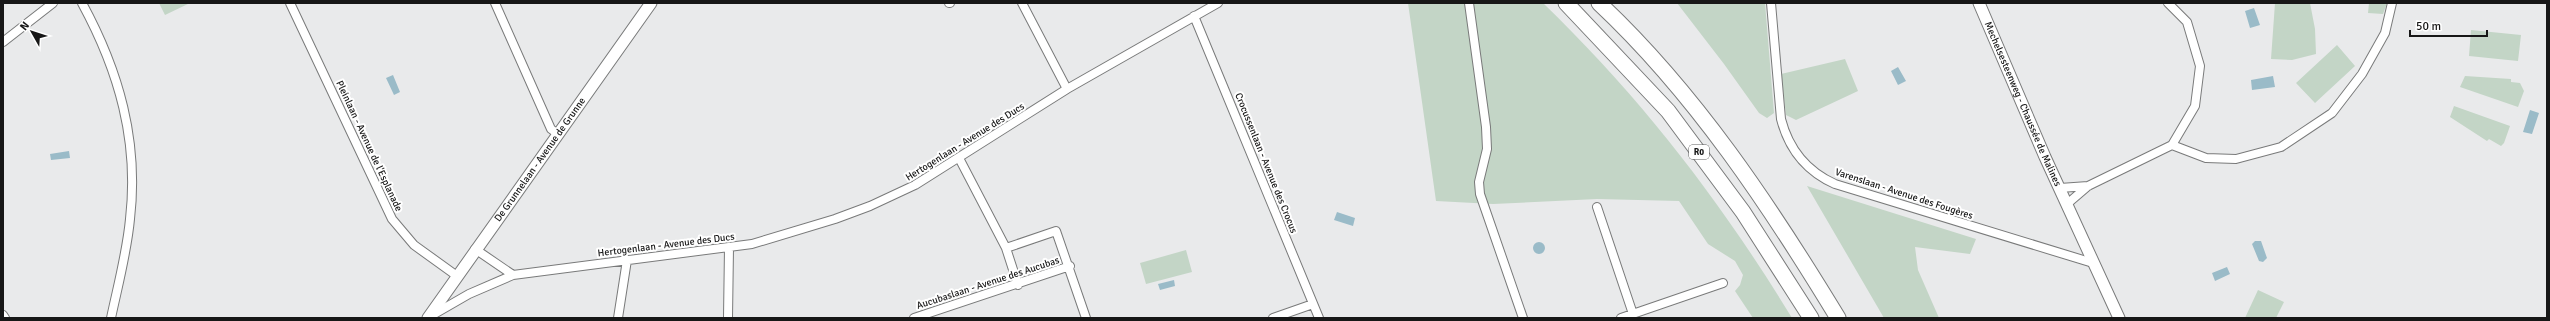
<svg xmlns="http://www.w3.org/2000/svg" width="2550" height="321" viewBox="0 0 2550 321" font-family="Signika,sans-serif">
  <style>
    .green { fill: #c3d5c6 }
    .water { fill: #9abbc8 }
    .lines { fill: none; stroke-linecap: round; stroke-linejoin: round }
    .street-casing { stroke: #797a7a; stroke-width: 10 }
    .secondary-casing { stroke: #797a7a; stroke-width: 13 }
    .highway-casing { stroke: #797a7a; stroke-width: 17 }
    .street { stroke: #fff; stroke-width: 8 }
    .secondary { stroke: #fff; stroke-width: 11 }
    .highway { stroke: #fff; stroke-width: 15 }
    .labels { text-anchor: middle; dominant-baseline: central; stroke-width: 4; stroke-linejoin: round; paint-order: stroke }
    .shield { fill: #fff; stroke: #5d5d5d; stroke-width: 1 }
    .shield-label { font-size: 9px; font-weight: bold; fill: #171717 }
    .street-label { font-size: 10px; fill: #171717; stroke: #fff }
  </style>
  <rect width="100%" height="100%" fill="#e9eaeb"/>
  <path class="green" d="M 159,3 L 190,3 L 165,15 Z
    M 1408,3 L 1543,3 C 1642,99 1720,200 1792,318 L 1753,318 L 1735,291 L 1740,285 L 1743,275 L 1735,261 L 1708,244 L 1679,201 L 1597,199 L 1493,204 L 1436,201 Z
    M 1677,3 L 1765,3 L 1774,113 L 1767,118 L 1759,113 L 1724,64 Z
    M 2275,3 L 2310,3 L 2315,29 L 2316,54 L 2292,60 L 2271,59 Z
    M 2369,3 L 2387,3 L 2383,14 L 2368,13 Z
    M 2471,30 L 2521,35 L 2518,61 L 2469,56 Z
    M 2337,45 L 2355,66 L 2315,103 L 2296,83 Z
    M 1845,59 L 1858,91 L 1796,120 L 1786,115 L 1781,74 Z
    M 2465,76 L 2511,79 L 2511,82 L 2520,83 L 2524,91 L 2518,107 L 2460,87 Z
    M 2454,106 L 2510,126 L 2504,143 L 2501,146 L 2489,139 L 2487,141 L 2450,117 Z
    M 1807,186 L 1976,239 L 1970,254 L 1915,247 L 1918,270 L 1939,318 L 1884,318 Z
    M 1186,250 L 1192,272 L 1146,284 L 1140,263 Z
    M 2258,290 L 2284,302 L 2276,318 L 2245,318 Z"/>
  <path class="water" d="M 2254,8 L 2260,25 L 2250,28 L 2245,11 Z
    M 1898,67 L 1906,81 L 1898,85 L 1891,71 Z
    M 393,75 L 400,92 L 394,95 L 386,78 Z
    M 2273,76 L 2275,87 L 2252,90 L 2251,80 Z
    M 2530,110 L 2539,113 L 2532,134 L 2523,132 Z
    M 69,151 L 70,158 L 51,160 L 50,154 Z
    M 1337,212 L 1355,218 L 1353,226 L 1334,220 Z
    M 2255,241 L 2261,241 L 2267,258 L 2263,262 L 2259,261 L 2252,244 Z
    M1533 248a6 6 0 1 1 12 0a6 6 0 1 1-12 0Z
    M 2227,267 L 2230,274 L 2215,281 L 2212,273 Z
    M 1174,280 L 1175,286 L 1160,290 L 1158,284 Z"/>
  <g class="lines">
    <g class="street-casing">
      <path id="street" d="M 82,3 C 119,71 139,141 130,219 C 127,252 118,285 111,318
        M 290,3 L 392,219 L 414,245 L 457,276
        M 495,3 L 551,129 L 558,134
        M 949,3 L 950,3
        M 1022,3 L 1067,89
        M 1469,3 L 1486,127 L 1487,149 L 1479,182 L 1480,194 L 1523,318
        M 1771,3 L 1781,119 C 1789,150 1806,171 1835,184 L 2093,263
        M 1194,16 L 1319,318
        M 3,42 L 53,3
        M 2172,145 L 2206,158 L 2236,159 L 2281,147 L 2332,113 L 2362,74 L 2385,33 L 2392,3
        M 959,158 L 1006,248 L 1018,285
        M 2060,188 L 2088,186
        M 2067,204 L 2088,186 L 2172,145 L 2195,106 L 2200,66 L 2187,22 L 2168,3
        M 1597,207 L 1633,314
        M 1006,248 L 1056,231 L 1086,318
        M 475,249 L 513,275
        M 3,315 L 5,318
        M 429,317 L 469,294 L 513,275 L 752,244 L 835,219 L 870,206 L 915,185 L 1067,89 L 1218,3
        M 618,318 L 627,260
        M 728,318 L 729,248
        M 914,318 L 1070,266
        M 1273,318 L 1313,304
        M 1621,318 L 1723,283"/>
    </g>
    <g class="secondary-casing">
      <g id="secondary">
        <path id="s1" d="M 1979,3 L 2045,157 L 2119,318"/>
        <path id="s2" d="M 428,318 L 651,3"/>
      </g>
    </g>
    <g class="highway-casing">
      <path id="highway" d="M 1566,3 L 1668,111 L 1743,212 L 1811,318
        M 1599,3 C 1695,93 1770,206 1838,318"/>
    </g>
    <use href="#street" class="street"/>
    <use href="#secondary" class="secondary"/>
    <use href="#highway" class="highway"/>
  </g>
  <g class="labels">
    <rect class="shield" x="1689" y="145" width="20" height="14" rx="3"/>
    <g class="shield-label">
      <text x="1699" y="152">R0</text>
    </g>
    <g class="street-label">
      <text stroke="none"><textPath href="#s1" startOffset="110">Mechelsesteenweg - Chaussée de Malines</textPath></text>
      <text transform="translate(965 142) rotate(-32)">Hertogenlaan - Avenue des Ducs</text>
      <text transform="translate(369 146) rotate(65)">Pleinlaan - Avenue de l'Esplanade</text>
      <text stroke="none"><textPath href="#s2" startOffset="194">De Grunnelaan - Avenue de Grunne</textPath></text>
      <text transform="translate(1266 163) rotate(68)">Crocussenlaan - Avenue des Crocus</text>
      <text transform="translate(1904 194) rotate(18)">Varenslaan - Avenue des Fougères</text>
      <text transform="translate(666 245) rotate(-7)">Hertogenlaan - Avenue des Ducs</text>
      <text transform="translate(988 283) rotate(-18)">Aucubaslaan - Avenue des Aucubas</text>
    </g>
  </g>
  <rect width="2550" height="321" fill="none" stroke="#171717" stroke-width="8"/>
  <g transform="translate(32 32) rotate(309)" stroke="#ffffff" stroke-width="3" paint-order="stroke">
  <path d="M0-3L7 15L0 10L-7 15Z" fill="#171717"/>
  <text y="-6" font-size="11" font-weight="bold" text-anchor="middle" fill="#171717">N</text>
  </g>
  <path d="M2410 30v6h77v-6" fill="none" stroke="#171717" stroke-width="2"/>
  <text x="2416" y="30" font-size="12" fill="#171717" stroke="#ffffff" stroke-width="3" paint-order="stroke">50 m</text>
</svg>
